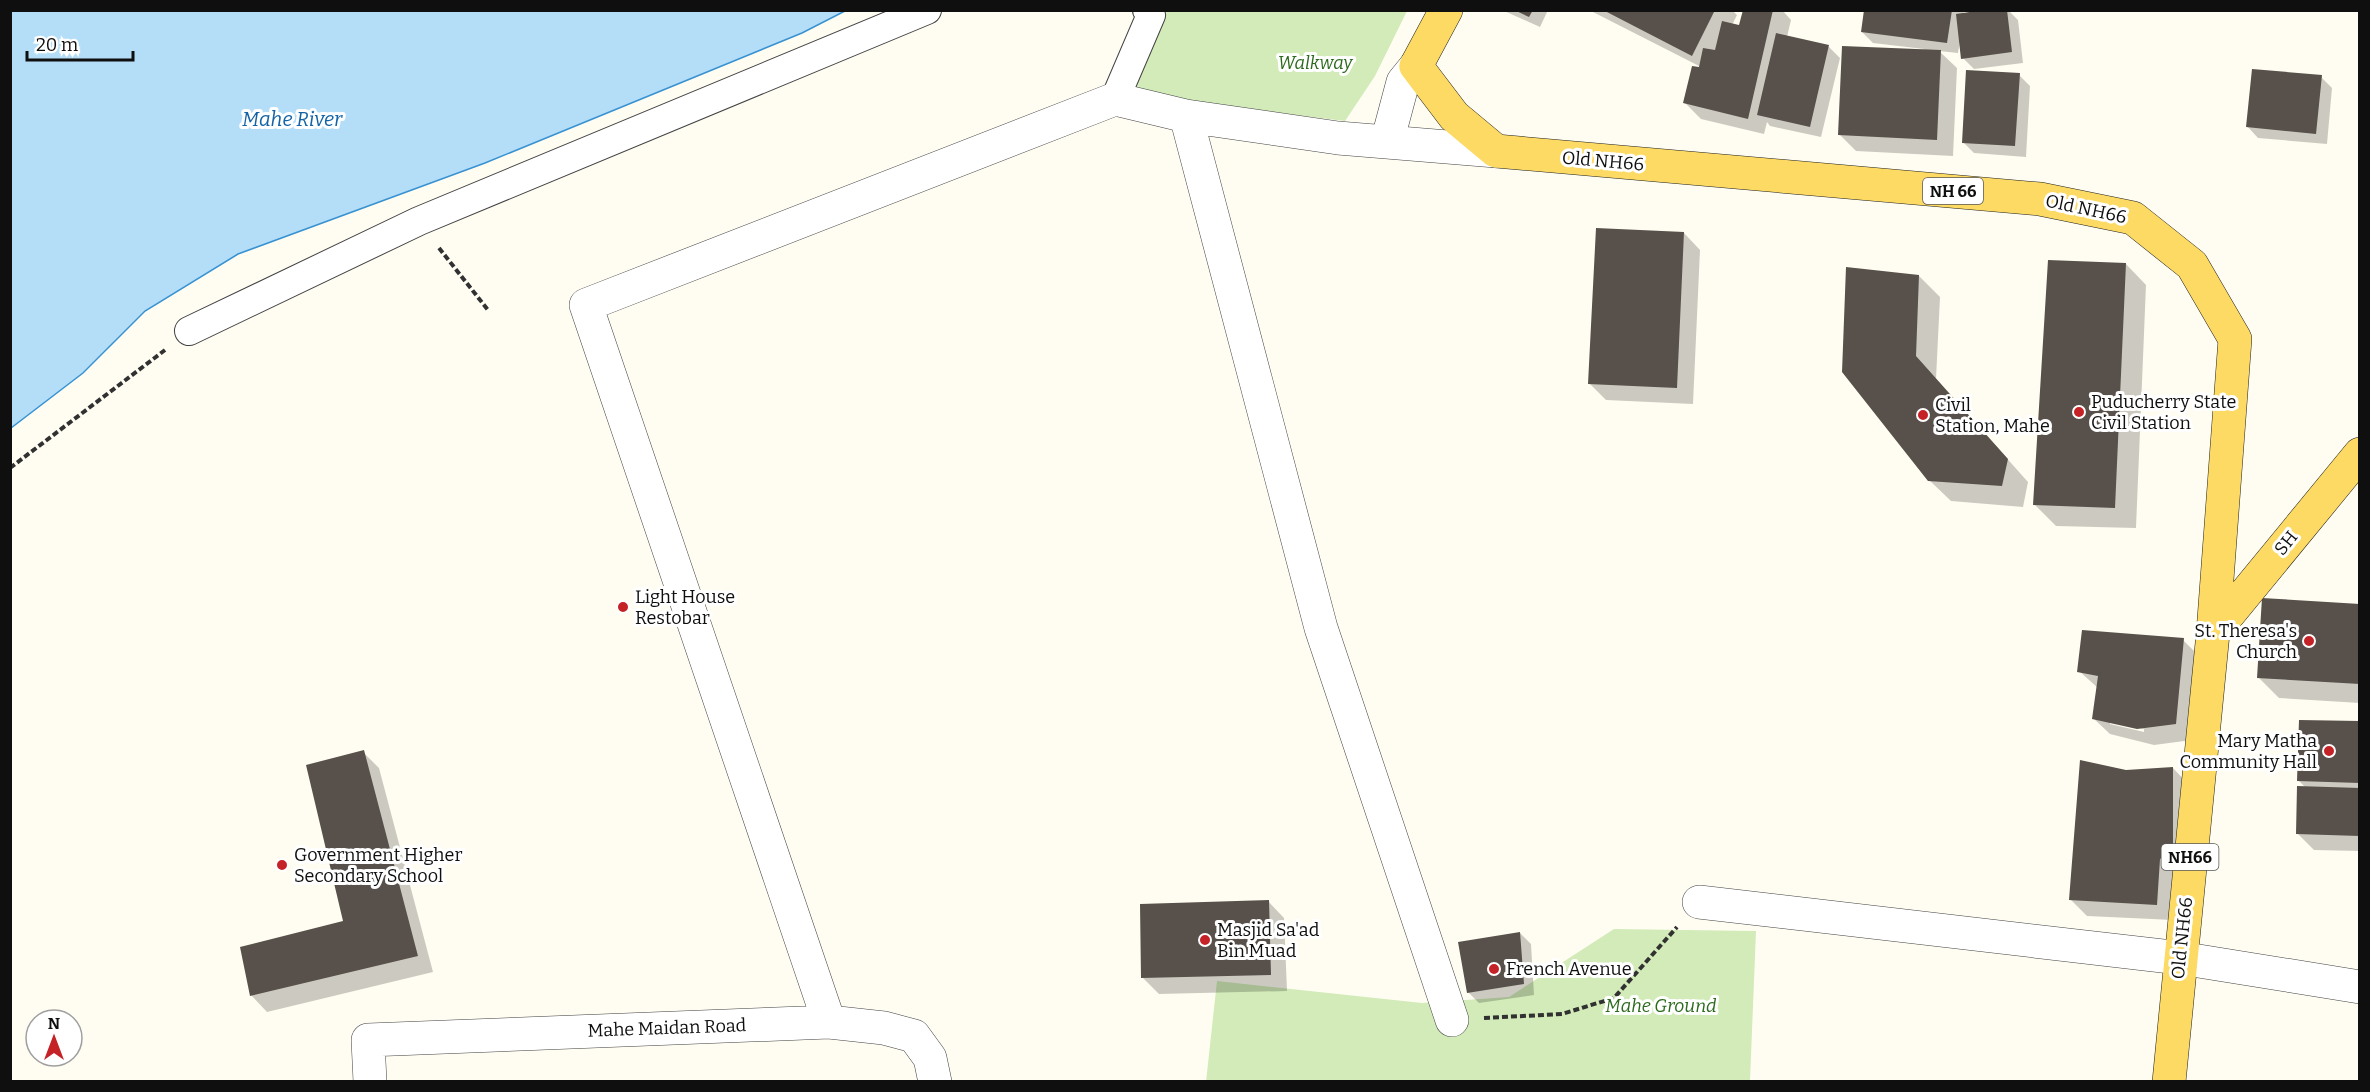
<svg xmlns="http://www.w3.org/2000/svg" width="2370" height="1092" viewBox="0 0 2370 1092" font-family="Bitter,serif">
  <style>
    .green { fill: #d2ebb9 }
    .water { fill: #b4ddf8; stroke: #3892d2; stroke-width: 1.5 }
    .shadow { fill: #0003; fill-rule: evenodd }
    .building { fill: #58504b }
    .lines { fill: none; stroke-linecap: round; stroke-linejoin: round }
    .pedestrian-casing { stroke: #424242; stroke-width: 30 }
    .minor-casing { stroke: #424242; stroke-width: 34 }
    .tertiary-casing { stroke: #424242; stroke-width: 34 }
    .primary-casing { stroke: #202020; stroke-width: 34 }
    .path { stroke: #313131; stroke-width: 4; stroke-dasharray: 6 3; stroke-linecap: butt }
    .pedestrian { stroke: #fff; stroke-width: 28 }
    .minor { stroke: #fff; stroke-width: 33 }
    .tertiary { stroke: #fff; stroke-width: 33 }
    .primary { stroke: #fcda64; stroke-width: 33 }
    .poi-dot { fill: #c42226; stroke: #fff; stroke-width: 2 }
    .labels { text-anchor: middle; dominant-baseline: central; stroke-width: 6; stroke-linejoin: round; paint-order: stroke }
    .shield { fill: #fff; stroke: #575757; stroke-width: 1.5 }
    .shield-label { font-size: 16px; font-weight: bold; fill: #0f0f0f }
    .park-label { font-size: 18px; font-style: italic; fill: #2b6a1c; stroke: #fff }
    .street-label { font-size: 18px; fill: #0f0f0f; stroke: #fff }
    .poi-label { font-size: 18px; fill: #0f0f0f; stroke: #fff; text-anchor: start }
    .water-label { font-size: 20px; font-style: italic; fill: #1363a6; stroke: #fff }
  </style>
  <rect width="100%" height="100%" fill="#fffdf1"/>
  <path class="green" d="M 1163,11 L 1407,11 L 1375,76 L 1345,121 L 1191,102 L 1134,91 L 1166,14 Z
    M 1614,929 L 1756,931 L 1750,1081 L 1206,1082 L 1217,981 L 1422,1003 L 1509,997 Z"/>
  <path class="water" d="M 11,10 L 845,10 L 845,11 L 802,33 L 485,163 L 238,254 L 145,311 L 83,373 L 11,428 Z"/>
  <path class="shadow" d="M 1502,10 L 1548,10 L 1540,27 Z
    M 1589,10 L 1732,10 L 1737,15 L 1732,25 L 1740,27 L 1744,10 L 1782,10 L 1791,20 L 1787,37 L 1829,47 L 1840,58 L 1821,137 L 1770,126 L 1767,122 L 1764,134 L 1701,119 L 1685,103 L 1703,68 Z
    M 1865,10 L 1964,10 L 1963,15 L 2008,10 L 2018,20 L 2023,63 L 1974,69 L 1963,58 L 1960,41 L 1958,53 L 1939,51 L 1957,68 L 1953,156 L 1856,151 L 1840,135 L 1923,51 L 1924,49 L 1873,43 L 1862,32 Z
    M 2019,75 L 2030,86 L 2026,157 L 1974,153 L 1963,142 Z
    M 2321,77 L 2332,88 L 2327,144 L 2258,138 L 2247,126 Z
    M 1684,233 L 1700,250 L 1693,404 L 1606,400 L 1589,383 Z
    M 2126,264 L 2146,285 L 2136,528 L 2056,526 L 2035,505 Z
    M 1919,276 L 1940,297 L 1936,379 L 2028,482 L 2023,507 L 1951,501 L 1929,480 L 1844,371 Z
    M 2360,605 L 2360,703 L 2279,698 L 2258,677 Z
    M 2183,640 L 2199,656 L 2192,740 L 2154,745 L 2110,734 L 2093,718 L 2098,688 L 2079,671 ZM 2110,721 L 2144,729 L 2144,732 L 2110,724 Z
    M 2360,723 L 2360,851 L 2314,850 L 2297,833 L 2306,788 L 2298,780 Z
    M 363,752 L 379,768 L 433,972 L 267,1012 L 251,995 L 344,922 Z
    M 2173,768 L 2189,785 L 2173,920 L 2087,916 L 2070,899 L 2126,771 Z
    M 1268,901 L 1284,918 L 1287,991 L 1159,994 L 1143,978 Z
    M 1520,933 L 1531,944 L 1534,995 L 1479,1003 L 1468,992 Z"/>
  <path class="building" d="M 1514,10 L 1533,10 L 1529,17 Z
    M 1603,10 L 1715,10 L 1692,56 Z
    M 1743,10 L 1773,10 L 1748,119 L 1683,103 L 1692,66 L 1699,67 L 1703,48 L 1715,50 L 1722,21 L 1739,25 Z
    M 1864,10 L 1952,10 L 1947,43 L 1861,32 Z
    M 1983,10 L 2007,10 L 2012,52 L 1961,59 L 1956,14 Z
    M 1776,33 L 1829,45 L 1810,127 L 1757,115 Z
    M 1842,46 L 1941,50 L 1937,140 L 1838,135 Z
    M 2252,69 L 2322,75 L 2316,134 L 2246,127 Z
    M 1966,70 L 2020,73 L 2015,146 L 1962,143 Z
    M 1596,228 L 1684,232 L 1677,388 L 1588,384 Z
    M 2048,260 L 2126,263 L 2115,508 L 2033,505 Z
    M 1846,267 L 1919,275 L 1916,356 L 2008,459 L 2002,486 L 1928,481 L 1842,372 Z
    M 2262,598 L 2360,604 L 2360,684 L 2257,678 Z
    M 2082,630 L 2184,638 L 2176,724 L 2137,729 L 2092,719 L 2098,676 L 2077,672 Z
    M 2299,720 L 2360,721 L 2360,783 L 2297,781 Z
    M 364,750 L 418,956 L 250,996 L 240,947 L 343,921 L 306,765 Z
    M 2080,760 L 2126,770 L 2173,767 L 2173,849 L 2160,859 L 2157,905 L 2069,900 Z
    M 2297,786 L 2360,788 L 2360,836 L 2296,834 Z
    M 1269,900 L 1271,975 L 1141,978 L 1140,904 Z
    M 1520,932 L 1524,984 L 1467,993 L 1458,942 Z"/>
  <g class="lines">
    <g class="pedestrian-casing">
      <path id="pedestrian" d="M 1115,99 L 1151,15 L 1147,10
        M 189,331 L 419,221 L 927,10"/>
    </g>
    <g class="minor-casing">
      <path id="minor" d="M 1186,116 L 1321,628 L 1452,1020
        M 1387,142 L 1403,82 L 1416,66
        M 1699,902 L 2180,958
        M 829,1022 L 586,305 L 1115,99 L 1186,116 L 1338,138 L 1496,151
        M 370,1082 L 368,1040 L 829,1022 L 884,1028 L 914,1036 L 930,1058 L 935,1082"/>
    </g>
    <g class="tertiary-casing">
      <path id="tertiary" d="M 2180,958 L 2360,987"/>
    </g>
    <g class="primary-casing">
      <path id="primary" d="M 1446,10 L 1416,66 L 1454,116 L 1496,151 L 2040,199 L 2133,218 L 2192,265 L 2235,339 L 2213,633 L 2169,1082
        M 2213,633 L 2360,454"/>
    </g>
    <path class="path" d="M 439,248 L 488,310
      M 10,468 L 165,350
      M 1484,1018 L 1562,1014 L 1614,998 L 1677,927"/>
    <use href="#pedestrian" class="pedestrian"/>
    <use href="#minor" class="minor"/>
    <use href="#tertiary" class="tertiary"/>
    <use href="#primary" class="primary"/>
  </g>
  <g class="poi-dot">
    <circle cx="2079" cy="412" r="6"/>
    <circle cx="1923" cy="415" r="6"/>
    <circle cx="623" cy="607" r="6"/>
    <circle cx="2309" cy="641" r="6"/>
    <circle cx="2329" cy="751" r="6"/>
    <circle cx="282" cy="865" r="6"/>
    <circle cx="1205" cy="940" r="6"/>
    <circle cx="1494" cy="969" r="6"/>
  </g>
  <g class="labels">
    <g class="shield">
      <rect x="1923" y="178" width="60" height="26" rx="4.5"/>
      <rect x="2161.5" y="844" width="57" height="26" rx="4.5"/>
    </g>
    <g class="shield-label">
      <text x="1953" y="191">NH 66</text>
      <text x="2190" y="857">NH66</text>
    </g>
    <g class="park-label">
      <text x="1315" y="63">Walkway</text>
      <text x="1661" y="1006">Mahe Ground</text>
    </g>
    <g class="street-label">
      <text transform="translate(1603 161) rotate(5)">Old NH66</text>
      <text transform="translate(2086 209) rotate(12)">Old NH66</text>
      <text transform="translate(2286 543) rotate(-51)">SH</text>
      <text transform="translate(2182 938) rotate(-84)">Old NH66</text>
      <text transform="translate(667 1028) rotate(-2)">Mahe Maidan Road</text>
    </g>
    <g class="poi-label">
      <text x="2091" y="402">Puducherry State<tspan x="2091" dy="21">Civil Station</tspan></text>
      <text x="1935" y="405">Civil<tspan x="1935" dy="21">Station, Mahe</tspan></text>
      <text x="635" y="597">Light House<tspan x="635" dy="21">Restobar</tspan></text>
      <text x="2297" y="631" text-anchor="end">St. Theresa's<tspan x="2297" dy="21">Church</tspan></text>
      <text x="2317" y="741" text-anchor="end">Mary Matha<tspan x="2317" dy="21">Community Hall</tspan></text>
      <text x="294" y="855">Government Higher<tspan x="294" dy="21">Secondary School</tspan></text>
      <text x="1217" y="930">Masjid Sa'ad<tspan x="1217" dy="21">Bin Muad</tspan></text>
      <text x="1506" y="969">French Avenue</text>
    </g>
    <g class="water-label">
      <text x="292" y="119">Mahe River</text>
    </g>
  </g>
  <rect width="2370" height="1092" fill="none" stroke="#0f0f0f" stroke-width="24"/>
  <g transform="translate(54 1038)"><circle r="28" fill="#ffffff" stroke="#9f9f9f" stroke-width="1.5"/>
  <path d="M0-4.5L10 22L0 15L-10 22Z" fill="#c42226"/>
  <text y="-9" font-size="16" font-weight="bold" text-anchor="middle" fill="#0f0f0f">N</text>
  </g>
  <path d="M27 51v9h106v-9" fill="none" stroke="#0f0f0f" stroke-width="3"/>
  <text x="36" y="51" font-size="18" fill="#0f0f0f" stroke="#ffffff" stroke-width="4.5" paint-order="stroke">20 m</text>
</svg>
